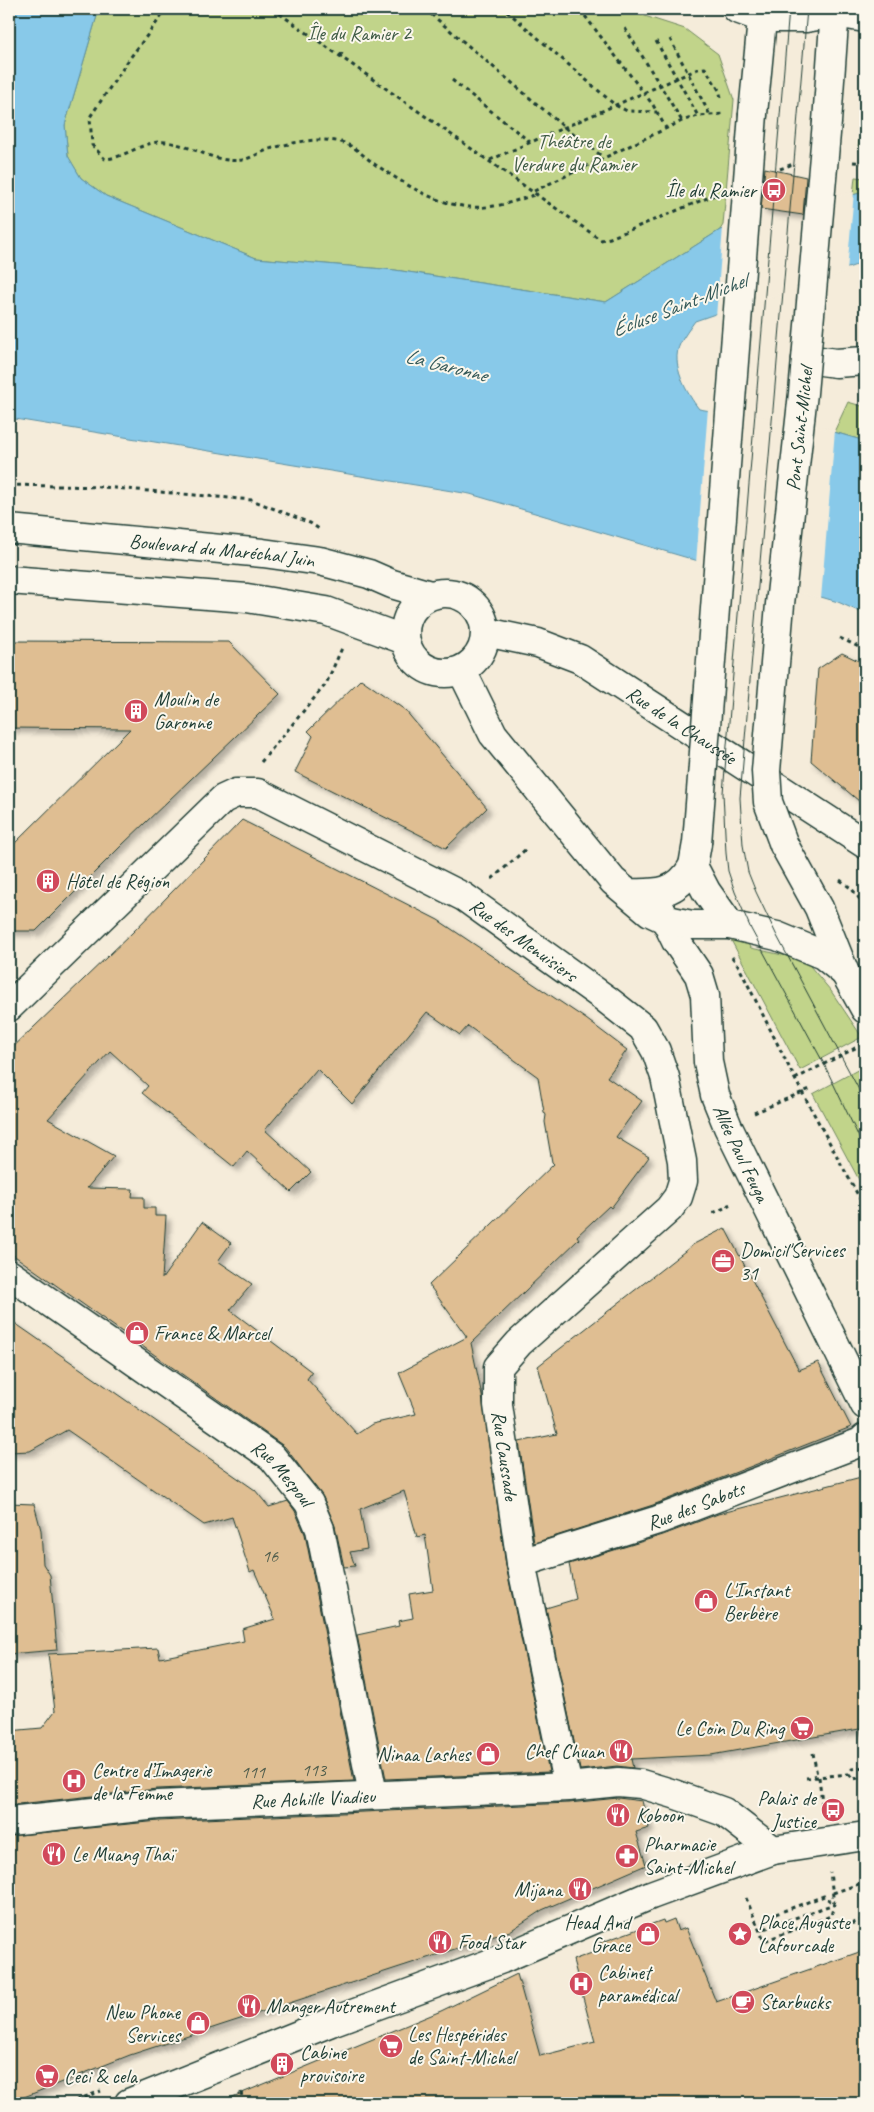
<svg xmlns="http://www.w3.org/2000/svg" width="874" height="2112" viewBox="0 0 874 2112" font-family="Caveat,sans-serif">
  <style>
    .green { fill: #c1d48a; stroke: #70885f }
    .water { fill: #88c9e9; stroke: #5e91a1 }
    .pier { fill: #f5ecda }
    .building { fill: #dfbe92; stroke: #1f3d34; fill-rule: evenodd; filter: url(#shadow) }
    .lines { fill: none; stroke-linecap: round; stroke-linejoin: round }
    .minor-casing { stroke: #1f3d34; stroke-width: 31 }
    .major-casing { stroke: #1f3d34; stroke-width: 31 }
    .path { stroke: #1f3d34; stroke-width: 3; stroke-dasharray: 4 4; stroke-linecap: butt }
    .minor { stroke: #fbf7ec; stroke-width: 28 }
    .major { stroke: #fbf7ec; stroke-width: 28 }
    .tram { stroke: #1f3d34; stroke-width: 1 }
    .major-bridge-casing { stroke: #1f3d34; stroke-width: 31; stroke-linecap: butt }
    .major-bridge { stroke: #fbf7ec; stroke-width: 28 }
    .labels { text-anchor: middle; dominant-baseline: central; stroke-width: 4; stroke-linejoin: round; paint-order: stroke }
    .number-label { font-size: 18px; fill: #4f5d4c }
    .park-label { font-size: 20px; fill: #3f5b45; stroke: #fbf7ec }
    .poi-label { font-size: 20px; fill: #1f3d34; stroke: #fbf7ec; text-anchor: start }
    .street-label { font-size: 20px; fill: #1f3d34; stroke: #fbf7ec }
    .water-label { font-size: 21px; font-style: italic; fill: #345958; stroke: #fbf7ec }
  </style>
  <defs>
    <filter id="shadow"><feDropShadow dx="4.5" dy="4.5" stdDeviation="2.5" flood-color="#0004"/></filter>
  </defs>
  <rect width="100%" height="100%" fill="#f5ecda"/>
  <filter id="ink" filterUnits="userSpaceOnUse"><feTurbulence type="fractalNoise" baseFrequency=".02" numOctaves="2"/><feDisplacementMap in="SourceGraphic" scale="10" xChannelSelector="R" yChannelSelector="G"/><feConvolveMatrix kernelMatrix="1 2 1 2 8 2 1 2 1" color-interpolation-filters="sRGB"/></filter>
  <g filter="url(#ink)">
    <path class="green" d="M 99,9 L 623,9 L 685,29 L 718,54 L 734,100 L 723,225 L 720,230 L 606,302 L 395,270 L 256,258 L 106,196 L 81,178 L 68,156 L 65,125 Z
      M 865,108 L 865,147 L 858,146 Z
      M 855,177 L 865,178 L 865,192 L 853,195 Z
      M 848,402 L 865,407 L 865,441 L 834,432 Z
      M 731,940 L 747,943 L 751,948 L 805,960 L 831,991 L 862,1037 L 800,1070 Z
      M 865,1066 L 865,1191 L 813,1094 Z"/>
    <path class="water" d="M 9,9 L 99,9 L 65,125 L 68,156 L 81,178 L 106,196 L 256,258 L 395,270 L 606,302 L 720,230 L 790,209 L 865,192 L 865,262 L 695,321 C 690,328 684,336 680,344 C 670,364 687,394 699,409 L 834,432 L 865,441 L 865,614 L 838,602 L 470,494 L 9,418 Z"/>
    <path class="pier" d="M 854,192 L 847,271 L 716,317 L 723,227 L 789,206 Z
      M 708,408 L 835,430 L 821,599 L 696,563 Z"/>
    <path class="building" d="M 765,168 L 806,177 L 803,215 L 761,209 Z
      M 9,641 L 229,642 L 280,694 L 123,844 L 36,931 L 9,931 L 9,849 L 130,729 L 9,728 Z
      M 842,653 L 865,664 L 865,806 L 811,761 L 818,669 Z
      M 361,679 L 405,710 L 487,808 L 446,848 L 295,772 L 313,736 L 308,731 Z
      M 242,820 L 438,920 L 586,1019 L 627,1050 L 607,1077 L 642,1101 L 616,1137 L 649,1157 L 611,1208 L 609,1206 L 577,1236 L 579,1239 L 471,1343 L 482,1396 L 506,1566 L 549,1772 L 386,1779 L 357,1635 L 399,1626 L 398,1621 L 413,1618 L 409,1594 L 433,1590 L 425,1535 L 417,1537 L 404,1491 L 360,1509 L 367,1549 L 350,1552 L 355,1566 L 344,1567 L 335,1526 L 323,1497 L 285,1447 L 9,1252 L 9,1051 L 133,932 ZM 427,1012 L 460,1035 L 468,1026 L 538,1077 L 544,1112 L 546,1115 L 545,1122 L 552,1162 L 554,1164 L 429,1285 L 467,1337 L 399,1373 L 416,1414 L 372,1424 L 357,1434 L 307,1379 L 312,1372 L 230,1310 L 252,1284 L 218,1261 L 231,1243 L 202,1222 L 162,1279 L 166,1216 L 155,1216 L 155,1208 L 144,1208 L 144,1197 L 132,1197 L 133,1189 L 87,1188 L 114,1156 L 48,1119 L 110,1051 L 148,1086 L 142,1093 L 234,1167 L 247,1151 L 291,1192 L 311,1172 L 265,1130 L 317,1069 L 352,1104 Z
      M 725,1228 L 799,1370 L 818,1362 L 851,1427 L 653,1505 L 534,1543 L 519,1442 L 557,1434 L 538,1366 L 694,1244 Z
      M 9,1319 L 255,1490 L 269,1507 L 288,1501 L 295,1511 L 305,1534 L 354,1781 L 157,1789 L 9,1805 L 9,1731 L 42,1728 L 55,1711 L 48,1654 L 158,1648 L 160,1658 L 244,1641 L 242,1629 L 275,1619 L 254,1570 L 250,1572 L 232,1517 L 204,1525 L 67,1430 L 30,1451 L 9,1452 Z
      M 865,1476 L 865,1728 L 711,1755 L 631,1759 L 633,1768 L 617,1766 L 580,1770 L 546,1608 L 576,1599 L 569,1564 L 663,1535 L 718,1514 Z
      M 9,1503 L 34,1504 L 41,1530 L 43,1564 L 50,1575 L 57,1650 L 9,1654 Z
      M 618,1798 L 642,1801 L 649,1828 L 636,1832 L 646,1865 L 542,1910 L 510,1931 L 130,2055 L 9,2103 L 9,1836 L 159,1821 L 569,1803 Z
      M 674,1919 L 678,1931 L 686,1928 L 716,2002 L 865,1950 L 865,2103 L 218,2103 L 441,2011 L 517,1974 L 540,2056 L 595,2042 L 573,1960 L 597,1951 L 594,1945 L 663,1920 L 664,1923 Z"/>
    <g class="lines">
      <g class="minor-casing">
        <g id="minor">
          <path d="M 737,9 L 762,18 L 806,18 L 835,13 L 865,18"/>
          <path d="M 806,359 L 836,363 L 865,361"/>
          <path id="s1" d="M 486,632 L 538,643 L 580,659 L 865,844"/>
          <path id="s2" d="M 657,902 L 676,941 L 699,975 L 705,995 L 708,1062 L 715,1095 L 728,1127 L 865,1405"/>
          <path id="s3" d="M 9,1007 L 223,799 L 236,793 L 258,793 L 464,897 L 606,999 L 643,1028 L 656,1051 L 665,1077 L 682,1161 L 683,1181 L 678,1197 L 669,1209 L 519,1343 L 498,1367 L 498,1405 L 521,1563 L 568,1787"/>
          <path id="s4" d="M 9,1274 L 272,1457 L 309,1503 L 320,1529 L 373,1794"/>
          <path id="s5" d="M 521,1563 L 658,1520 L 861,1442 L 865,1438"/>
          <path id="s6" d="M 9,1821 L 158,1805 L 568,1787 L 618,1782 L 641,1784 L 674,1794 L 724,1812 L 773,1850"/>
        </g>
      </g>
      <g class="major-casing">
        <g id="major">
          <path d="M 753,114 L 763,9"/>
          <path d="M 827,122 L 835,9"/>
          <path id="s7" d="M 9,529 L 263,553 L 320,561 L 369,574 L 392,584 L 430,595"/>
          <path d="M 9,580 L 247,598 L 326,611 L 405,640"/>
          <circle cx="445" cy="633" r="40"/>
          <path d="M 462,671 L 493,734 L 613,881 L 650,912 L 667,920 L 692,925 L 730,925 L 777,936 L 823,955 L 845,973"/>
          <path d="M 697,843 L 693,866 L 706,891 L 730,925"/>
          <path d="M 784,845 L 819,908 L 845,973 L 865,1009"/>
          <path d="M 628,893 C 658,894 677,894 693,866"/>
          <path d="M 129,2103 L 331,2022 L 502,1959 L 651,1895 L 773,1850 L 865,1836"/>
        </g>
      </g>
      <path class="path" d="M 167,9 L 130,58 L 90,117 L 92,145 L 105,159 C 126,158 143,140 166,142 C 192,145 216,164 242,160 C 252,158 261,152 270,149 C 293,142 318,137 341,142 C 356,146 366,159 379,167 C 414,190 450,213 494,206 C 509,204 523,198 538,194
        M 273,9 L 601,240 L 610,238 L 717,194
        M 425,9 L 564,127 L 603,157
        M 507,11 L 615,105 L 627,111 L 657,112
        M 585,16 L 653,105 L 666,128
        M 625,28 L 682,121
        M 670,39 L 710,115
        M 656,41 L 698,116
        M 340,56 L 344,50
        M 452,80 L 530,142
        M 490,160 L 698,69 L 705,68 L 719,90 L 722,101
        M 853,162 L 865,163
        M 780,169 L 793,164
        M 534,191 L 682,121 L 698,116 L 723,114
        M 9,485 L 103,487 L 252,500 L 310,523 L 319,529
        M 840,638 L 865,650
        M 261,762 L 326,684 L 342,648
        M 492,879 L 526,849
        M 840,880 L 852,889 L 865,906
        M 732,957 L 738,965 L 795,1079 L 865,1208
        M 795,1079 L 865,1043
        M 754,1113 L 810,1089
        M 713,1213 L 729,1206 L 727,1200
        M 813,1753 L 817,1775 L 813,1776
        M 849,1774 L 853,1779 L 865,1777
        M 819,1777 L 823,1811
        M 806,1778 L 849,1774 L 852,1769 L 865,1767
        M 861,1868 L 865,1883
        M 833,1893 L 865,1882
        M 746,1898 L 764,1941 L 831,1916 L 834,1904 L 761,1930
        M 844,1926 L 865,1919
        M 760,1931 L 770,1916 L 824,1896 L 834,1904 L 830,1872
        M 241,2092 L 243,2103
        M 69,2103 L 101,2091"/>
      <use href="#minor" class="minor"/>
      <use href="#major" class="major"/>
      <path class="tram" d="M 789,9 L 723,793 L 726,853 L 728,871 L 735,892 L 751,929 L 824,1064 L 865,1150
        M 807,9 L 740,798 L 743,845 L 748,872 L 756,892 L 777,936 L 865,1101"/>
      <g class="major-bridge-casing">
        <g id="major-bridge">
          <path d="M 697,843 L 753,114"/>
          <path id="s8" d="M 784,845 L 768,802 L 766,771 L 780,604 L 803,393 L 827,122"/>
        </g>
      </g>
      <use href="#major-bridge" class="major-bridge"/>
    </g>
  </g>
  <defs>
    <g id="bus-disc" transform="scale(1.25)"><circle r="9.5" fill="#d1495b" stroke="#fbf7ec"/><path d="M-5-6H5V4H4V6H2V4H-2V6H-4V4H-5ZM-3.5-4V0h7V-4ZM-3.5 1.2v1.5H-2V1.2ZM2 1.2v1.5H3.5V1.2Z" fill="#fff"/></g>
    <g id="building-disc" transform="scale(1.25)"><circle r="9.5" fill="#d1495b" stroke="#fbf7ec"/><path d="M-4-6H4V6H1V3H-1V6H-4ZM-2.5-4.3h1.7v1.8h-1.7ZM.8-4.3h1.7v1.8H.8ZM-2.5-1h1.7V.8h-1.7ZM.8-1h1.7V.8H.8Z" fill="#fff"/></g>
    <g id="office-disc" transform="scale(1.25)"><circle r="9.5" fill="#d1495b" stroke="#fbf7ec"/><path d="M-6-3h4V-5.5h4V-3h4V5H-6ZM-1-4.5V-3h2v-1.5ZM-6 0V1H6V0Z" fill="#fff"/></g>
    <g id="shop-disc" transform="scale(1.25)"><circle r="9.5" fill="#d1495b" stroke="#fbf7ec"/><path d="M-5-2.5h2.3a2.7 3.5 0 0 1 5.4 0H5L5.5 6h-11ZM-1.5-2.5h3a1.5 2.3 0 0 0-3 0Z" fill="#fff"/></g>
    <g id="supermarket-disc" transform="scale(1.25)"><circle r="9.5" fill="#d1495b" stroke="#fbf7ec"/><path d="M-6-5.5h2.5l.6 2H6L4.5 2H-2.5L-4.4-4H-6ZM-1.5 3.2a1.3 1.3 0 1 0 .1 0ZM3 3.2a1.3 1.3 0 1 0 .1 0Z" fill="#fff"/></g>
    <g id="restaurant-disc" transform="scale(1.25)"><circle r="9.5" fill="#d1495b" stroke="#fbf7ec"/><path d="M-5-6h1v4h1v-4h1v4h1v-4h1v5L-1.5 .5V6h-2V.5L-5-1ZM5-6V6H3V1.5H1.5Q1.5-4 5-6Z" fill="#fff"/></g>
    <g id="hospital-disc" transform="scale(1.25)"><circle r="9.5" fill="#d1495b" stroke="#fbf7ec"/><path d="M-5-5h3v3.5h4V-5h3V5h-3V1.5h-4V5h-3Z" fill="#fff"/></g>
    <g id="pharmacy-disc" transform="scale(1.25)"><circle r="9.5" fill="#d1495b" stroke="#fbf7ec"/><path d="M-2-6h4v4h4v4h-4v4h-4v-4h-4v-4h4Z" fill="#fff"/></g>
    <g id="sight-disc" transform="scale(1.25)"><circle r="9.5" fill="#d1495b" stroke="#fbf7ec"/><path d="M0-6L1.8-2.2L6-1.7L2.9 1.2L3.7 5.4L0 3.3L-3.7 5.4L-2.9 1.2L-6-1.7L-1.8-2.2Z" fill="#fff"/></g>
    <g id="cafe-disc" transform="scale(1.25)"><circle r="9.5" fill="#d1495b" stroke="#fbf7ec"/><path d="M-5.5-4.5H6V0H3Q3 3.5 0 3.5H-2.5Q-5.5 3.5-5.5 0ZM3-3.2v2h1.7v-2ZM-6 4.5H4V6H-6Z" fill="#fff"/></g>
  </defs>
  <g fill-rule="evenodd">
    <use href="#bus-disc" x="774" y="190"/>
    <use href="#building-disc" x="136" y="711"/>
    <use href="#building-disc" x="48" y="881"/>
    <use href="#office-disc" x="723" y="1261"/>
    <use href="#shop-disc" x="137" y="1333"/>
    <use href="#shop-disc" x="706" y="1601"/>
    <use href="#supermarket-disc" x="802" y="1728"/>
    <use href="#restaurant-disc" x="621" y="1751"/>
    <use href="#shop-disc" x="488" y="1754"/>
    <use href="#hospital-disc" x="74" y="1781"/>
    <use href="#bus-disc" x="833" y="1810"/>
    <use href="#restaurant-disc" x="618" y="1815"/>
    <use href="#restaurant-disc" x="54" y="1854"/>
    <use href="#pharmacy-disc" x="627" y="1856"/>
    <use href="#restaurant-disc" x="580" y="1889"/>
    <use href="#shop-disc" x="648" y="1934"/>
    <use href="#sight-disc" x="740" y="1934"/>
    <use href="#restaurant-disc" x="440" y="1942"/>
    <use href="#hospital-disc" x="581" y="1984"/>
    <use href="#cafe-disc" x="743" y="2002"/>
    <use href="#restaurant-disc" x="249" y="2006"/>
    <use href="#shop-disc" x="198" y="2023"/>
    <use href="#supermarket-disc" x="391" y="2046"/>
    <use href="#building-disc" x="282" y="2064"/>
    <use href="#supermarket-disc" x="47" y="2076"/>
  </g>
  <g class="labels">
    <g class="number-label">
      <text x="270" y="1556">16</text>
      <text x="314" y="1770">113</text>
      <text x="253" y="1772">111</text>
    </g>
    <g class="park-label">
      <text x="359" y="33">Île du Ramier 2</text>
      <text x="574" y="141">Théâtre de<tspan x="574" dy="23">Verdure du Ramier</tspan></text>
    </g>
    <g class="poi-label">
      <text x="756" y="190" text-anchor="end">Île du Ramier</text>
      <text x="154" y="699">Moulin de<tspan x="154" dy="23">Garonne</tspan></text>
      <text x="66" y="881">Hôtel de Région</text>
      <text x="740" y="1250">Domicil'Services<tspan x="740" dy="23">31</tspan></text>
      <text x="154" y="1333">France &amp; Marcel</text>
      <text x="724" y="1590">L'Instant<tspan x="724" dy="23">Berbère</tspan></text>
      <text x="784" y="1728" text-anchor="end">Le Coin Du Ring</text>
      <text x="604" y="1751" text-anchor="end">Chef Chuan</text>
      <text x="470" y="1754" text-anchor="end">Ninaa Lashes</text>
      <text x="92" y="1770">Centre d’Imagerie<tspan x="92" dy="23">de la Femme</tspan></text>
      <text x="816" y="1798" text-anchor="end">Palais de<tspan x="816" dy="23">Justice</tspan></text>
      <text x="636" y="1815">Koboon</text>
      <text x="644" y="1844">Pharmacie<tspan x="644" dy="23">Saint-Michel</tspan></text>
      <text x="72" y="1854">Le Muang Thaï</text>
      <text x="562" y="1889" text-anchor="end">Mijana</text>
      <text x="630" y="1922" text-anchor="end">Head And<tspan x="630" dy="23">Grace</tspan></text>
      <text x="758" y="1922">Place Auguste<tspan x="758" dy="23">Lafourcade</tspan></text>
      <text x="458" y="1942">Food Star</text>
      <text x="598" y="1972">Cabinet<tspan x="598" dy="23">paramédical</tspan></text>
      <text x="760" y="2002">Starbucks</text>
      <text x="266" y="2006">Manger Autrement</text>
      <text x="180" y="2012" text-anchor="end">New Phone<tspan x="180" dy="23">Services</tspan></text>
      <text x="408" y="2034">Les Hespérides<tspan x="408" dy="23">de Saint-Michel</tspan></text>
      <text x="300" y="2052">Cabine<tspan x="300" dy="23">provisoire</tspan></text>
      <text x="64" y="2076">Ceci &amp; cela</text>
    </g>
    <g class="street-label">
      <text stroke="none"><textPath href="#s8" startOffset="421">Pont Saint-Michel</textPath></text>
      <text stroke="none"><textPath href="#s7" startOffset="214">Boulevard du Maréchal Juin</textPath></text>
      <text stroke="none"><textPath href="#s1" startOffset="219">Rue de la Chaussée</textPath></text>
      <text stroke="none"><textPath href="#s3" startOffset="639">Rue des Menuisiers</textPath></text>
      <text stroke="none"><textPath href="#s2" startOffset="270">Allée Paul Feuga</textPath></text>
      <text stroke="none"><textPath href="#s3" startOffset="1301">Rue Caussade</textPath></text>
      <text stroke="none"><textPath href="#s4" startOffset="339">Rue Mespoul</textPath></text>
      <text stroke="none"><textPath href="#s5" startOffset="184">Rue des Sabots</textPath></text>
      <text stroke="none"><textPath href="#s6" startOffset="305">Rue Achille Viadieu</textPath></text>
    </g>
    <g class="water-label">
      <text transform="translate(679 305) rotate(-21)">Écluse Saint-Michel</text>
      <text transform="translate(446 365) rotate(14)">La Garonne</text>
    </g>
  </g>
  <rect width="874" height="2112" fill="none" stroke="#fbf7ec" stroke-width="30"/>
  <rect x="15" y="15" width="844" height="2082" fill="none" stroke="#1f3d34" stroke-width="2" filter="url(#ink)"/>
</svg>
